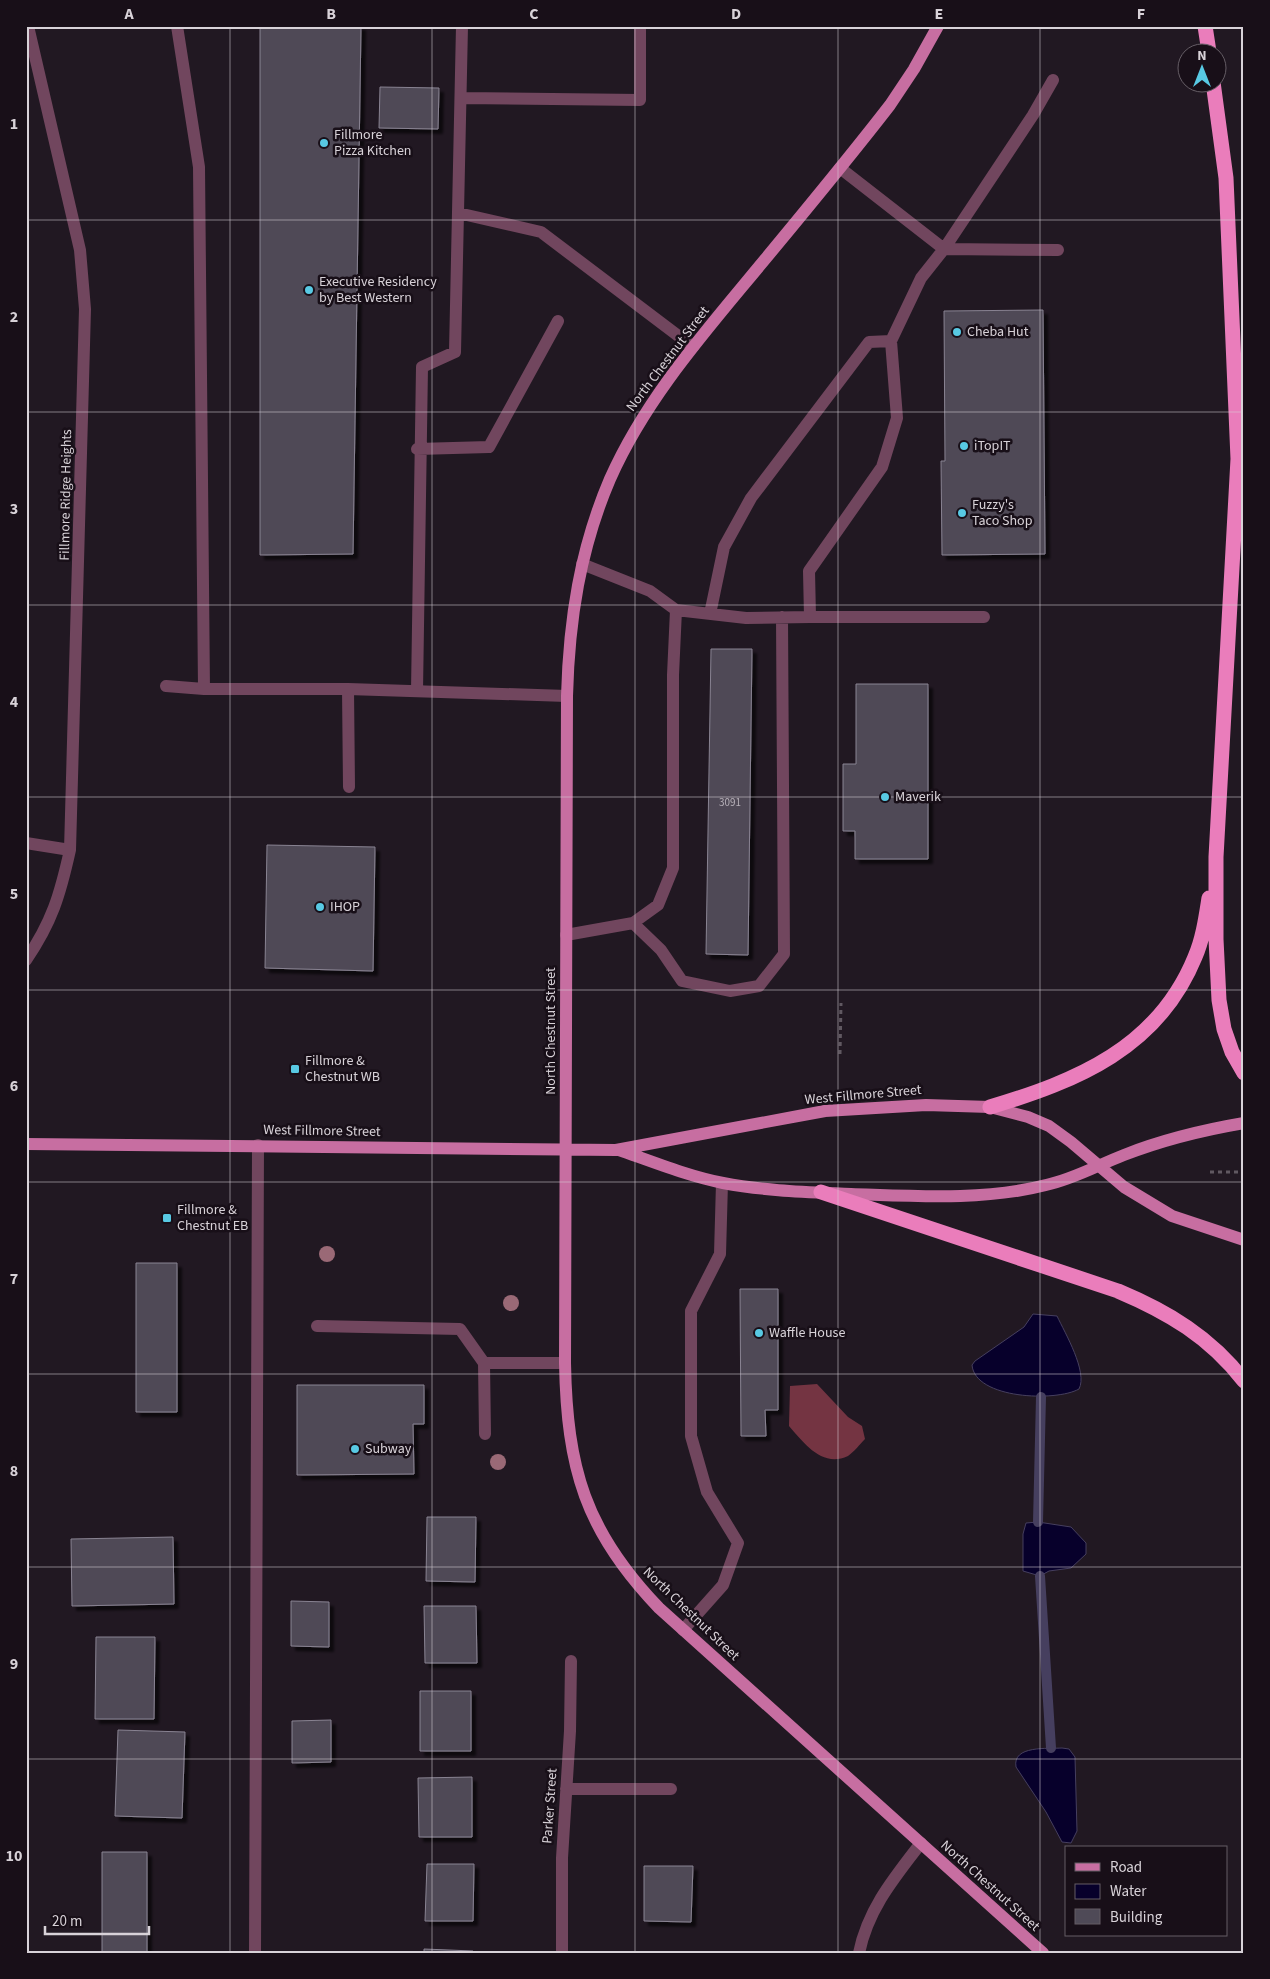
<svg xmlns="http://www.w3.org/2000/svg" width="1270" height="1979" viewBox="0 0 1270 1979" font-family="'Source Sans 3',sans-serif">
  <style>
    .forest { fill: #743442 }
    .water { fill: #07002b; stroke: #463f5f }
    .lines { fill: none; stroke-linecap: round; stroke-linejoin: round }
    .stream { stroke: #463f5f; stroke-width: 10 }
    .building { fill: #4f4a57; stroke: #898392; filter: url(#shadow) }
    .path { stroke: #605861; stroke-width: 3; stroke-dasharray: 4 4; stroke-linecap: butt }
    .minor { stroke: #71465e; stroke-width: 12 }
    .major { stroke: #c76ea1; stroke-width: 12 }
    .highway { stroke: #ea7dbb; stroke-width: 15 }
    .tree { fill: #9a6976 }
    .grid { fill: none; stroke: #d8d2d8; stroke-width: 1; stroke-opacity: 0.55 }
    .poi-dot { fill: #58c9e3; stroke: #180f18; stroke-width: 2 }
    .labels { text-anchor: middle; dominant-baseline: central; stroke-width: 5; stroke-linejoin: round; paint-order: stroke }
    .number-label { font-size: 11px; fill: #b6b0b8 }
    .poi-label { font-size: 14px; fill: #d8d2d8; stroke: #180f18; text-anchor: start }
    .street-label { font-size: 14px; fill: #d8d2d8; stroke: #180f18 }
    .neatline { fill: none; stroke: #d8d2d8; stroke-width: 2 }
    .grid-label { font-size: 16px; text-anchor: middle; font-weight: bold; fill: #d8d2d8 }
  </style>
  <defs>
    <filter id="shadow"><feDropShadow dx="4.5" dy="4.5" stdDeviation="1" flood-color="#0009"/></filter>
  </defs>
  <rect width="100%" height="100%" fill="#211822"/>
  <path class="forest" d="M 817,1384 L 848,1417 L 862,1426 L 865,1439 C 860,1444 854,1452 848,1456 C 822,1468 804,1443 789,1426 L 790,1386 Z"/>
  <path class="water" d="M 1033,1314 L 1057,1316 C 1065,1333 1088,1372 1079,1389 C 1056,1402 975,1399 972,1365 L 975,1361 L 1024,1327 Z
    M 1038,1522 L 1071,1527 L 1086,1543 L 1086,1554 L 1071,1568 L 1049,1571 L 1040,1576 L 1023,1571 L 1023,1534 L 1026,1523 Z
    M 1062,1748 L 1069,1749 L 1075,1757 L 1077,1831 L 1071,1843 L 1062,1842 L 1046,1812 L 1016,1767 C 1012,1745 1048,1749 1062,1748 Z"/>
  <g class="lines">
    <path class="stream" d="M 1038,1522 L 1041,1397
      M 1040,1576 L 1051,1748"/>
  </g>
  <path class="building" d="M 260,26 L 361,26 L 353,554 L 260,555 Z
    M 380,87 L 439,88 L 438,129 L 379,128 Z
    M 1043,310 L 1045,554 L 942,555 L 941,461 L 945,461 L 944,311 Z
    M 711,649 L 752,649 L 748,955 L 706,954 Z
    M 856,684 L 928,684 L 928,859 L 855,859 L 855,831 L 843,831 L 843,764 L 856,764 Z
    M 267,845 L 375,847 L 373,971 L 265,968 Z
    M 136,1263 L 177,1263 L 177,1412 L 136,1412 Z
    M 740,1289 L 778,1289 L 778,1410 L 765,1410 L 766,1436 L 741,1436 Z
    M 297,1385 L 424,1385 L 424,1424 L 413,1424 L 414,1474 L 297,1475 Z
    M 427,1517 L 476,1517 L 475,1582 L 426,1581 Z
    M 173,1537 L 174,1604 L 72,1606 L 71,1539 Z
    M 291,1601 L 329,1602 L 329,1647 L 291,1646 Z
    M 424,1606 L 476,1606 L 477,1663 L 425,1663 Z
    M 96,1637 L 155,1637 L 154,1719 L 95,1719 Z
    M 420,1691 L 471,1691 L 471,1751 L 420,1751 Z
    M 331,1720 L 331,1762 L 292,1763 L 292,1721 Z
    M 118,1730 L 185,1732 L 182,1818 L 115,1816 Z
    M 472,1777 L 472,1837 L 419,1837 L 418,1778 Z
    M 102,1852 L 147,1852 L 147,1952 L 102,1952 Z
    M 427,1864 L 474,1864 L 473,1921 L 425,1921 Z
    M 644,1866 L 693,1866 L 691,1922 L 644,1921 Z
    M 424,1949 L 473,1951 L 473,1953 L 424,1953 Z"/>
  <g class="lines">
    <path class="path" d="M 840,1054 L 841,1003
      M 1210,1172 L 1244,1172"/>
    <path class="minor" d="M 177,26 L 199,167 L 204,689
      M 461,98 L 640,100 L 640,26
      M 458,213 L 541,232 L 693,347
      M 944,249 L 1033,115 L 1053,80
      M 944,249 L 1058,250
      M 417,449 L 489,447 L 558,321
      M 676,610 L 746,618 L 810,617 L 809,571 L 882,467 L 897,418 L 891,341 L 921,278 L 944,249 L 840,168
      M 710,614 L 724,547 L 751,498 L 869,342 L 891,341
      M 810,617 L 984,617
      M 166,686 L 204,689 L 348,689 L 567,696
      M 348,689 L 349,787
      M 417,691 L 422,367 L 455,352 L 462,26
      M 26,843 L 70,850
      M 633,923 L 661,950 L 682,981 L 730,991 L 759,986 L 784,954 L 782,617
      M 566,935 L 633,923 L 658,905 L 673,868 L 673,675 L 676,610 L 650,591 L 582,564
      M 26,960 C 52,922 60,895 70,850 L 85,309 L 80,250 L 28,26
      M 317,1326 L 460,1329 L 484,1363 L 565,1363
      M 484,1363 L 485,1434
      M 683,1630 L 723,1585 L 738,1543 L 707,1492 L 691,1436 L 691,1311 L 720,1254 L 722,1183
      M 566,1789 L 671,1789
      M 255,1953 L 258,1145
      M 562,1953 L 562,1858 L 570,1731 L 571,1661
      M 859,1953 C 868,1909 894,1878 921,1843"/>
    <path class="major" d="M 938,26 L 914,69 L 890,105 C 842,167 792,227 742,287 C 692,347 642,407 610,479 C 580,549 569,620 567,696 L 565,1363 C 567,1468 585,1531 659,1608 L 1043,1953
      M 26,1144 L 616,1150 L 825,1111 L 926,1105 L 990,1107 L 1028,1117 L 1049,1126 L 1071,1142 L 1124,1187 L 1172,1216 L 1244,1240
      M 619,1150 C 653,1162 688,1176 723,1183 C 765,1191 808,1192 851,1194 C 914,1196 984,1201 1046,1185 C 1074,1179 1098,1165 1124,1155 C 1162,1140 1203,1130 1244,1123"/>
    <path class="highway" d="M 1205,26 L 1209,52
      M 1213,82 L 1226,178 L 1238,459 L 1216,857 L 1216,939 L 1219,1000 L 1224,1029 L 1232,1052 L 1244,1073
      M 990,1107 C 1077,1081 1158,1048 1195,957 C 1203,939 1206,917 1209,898
      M 821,1192 L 1118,1291 C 1168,1312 1210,1337 1244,1381"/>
  </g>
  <g class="tree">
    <circle cx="327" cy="1254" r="8"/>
    <circle cx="511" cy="1303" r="8"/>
    <circle cx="498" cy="1462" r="8"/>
  </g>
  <path class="grid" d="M 230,26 L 230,1953M 432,26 L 432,1953M 635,26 L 635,1953M 838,26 L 838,1953M 1040,26 L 1040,1953M 26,220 L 1244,220M 26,412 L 1244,412M 26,605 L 1244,605M 26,797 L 1244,797M 26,990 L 1244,990M 26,1182 L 1244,1182M 26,1374 L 1244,1374M 26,1567 L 1244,1567M 26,1759 L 1244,1759"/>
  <g class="poi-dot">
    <circle cx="324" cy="143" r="5"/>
    <circle cx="309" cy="290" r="5"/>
    <circle cx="957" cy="332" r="5"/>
    <circle cx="964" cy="446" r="5"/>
    <circle cx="962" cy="513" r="5"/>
    <circle cx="885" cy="797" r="5"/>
    <circle cx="320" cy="907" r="5"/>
    <rect x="290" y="1064" width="10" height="10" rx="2.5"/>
    <rect x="162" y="1213" width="10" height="10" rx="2.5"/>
    <circle cx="759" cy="1333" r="5"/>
    <circle cx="355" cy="1449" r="5"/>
  </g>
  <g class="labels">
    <g class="number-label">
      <text x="730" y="802">3091</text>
    </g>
    <g class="poi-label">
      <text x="334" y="135">Fillmore<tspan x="334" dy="16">Pizza Kitchen</tspan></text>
      <text x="319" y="282">Executive Residency<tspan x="319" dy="16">by Best Western</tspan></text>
      <text x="967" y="332">Cheba Hut</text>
      <text x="974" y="446">iTopIT</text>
      <text x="972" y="505">Fuzzy's<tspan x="972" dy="16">Taco Shop</tspan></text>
      <text x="895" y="797">Maverik</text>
      <text x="330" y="907">IHOP</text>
      <text x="305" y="1061">Fillmore &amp;<tspan x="305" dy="16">Chestnut WB</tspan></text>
      <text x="177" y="1210">Fillmore &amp;<tspan x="177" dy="16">Chestnut EB</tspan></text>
      <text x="769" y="1333">Waffle House</text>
      <text x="365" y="1449">Subway</text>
    </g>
    <g class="street-label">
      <text transform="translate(668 359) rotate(-53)">North Chestnut Street</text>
      <text transform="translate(66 495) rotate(-89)">Fillmore Ridge Heights</text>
      <text transform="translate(551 1031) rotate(-90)">North Chestnut Street</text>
      <text transform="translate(863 1095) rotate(-5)">West Fillmore Street</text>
      <text transform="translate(322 1131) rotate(1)">West Fillmore Street</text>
      <text transform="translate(691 1614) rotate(44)">North Chestnut Street</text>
      <text transform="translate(550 1806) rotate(-86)">Parker Street</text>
      <text transform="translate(990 1886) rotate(42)">North Chestnut Street</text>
    </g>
  </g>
  <rect width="1270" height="1979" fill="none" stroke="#180f18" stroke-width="55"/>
  <rect x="1065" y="1846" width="162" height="90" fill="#180f18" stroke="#655d65"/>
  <rect x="1075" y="1863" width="25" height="8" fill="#c76ea1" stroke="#655d65"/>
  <text x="1110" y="1872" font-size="15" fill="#d8d2d8">Road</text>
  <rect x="1075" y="1884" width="25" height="15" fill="#07002b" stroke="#655d65"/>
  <text x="1110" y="1896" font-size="15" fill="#d8d2d8">Water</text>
  <rect x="1075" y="1909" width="25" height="15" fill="#4f4a57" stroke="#655d65"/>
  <text x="1110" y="1922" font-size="15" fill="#d8d2d8">Building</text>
  <g transform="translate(1202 68)"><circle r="24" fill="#180f18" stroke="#655d65"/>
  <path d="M0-4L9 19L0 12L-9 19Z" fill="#58c9e3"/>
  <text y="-8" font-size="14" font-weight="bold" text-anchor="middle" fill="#d8d2d8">N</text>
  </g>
  <path d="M45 1926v8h104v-8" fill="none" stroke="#d8d2d8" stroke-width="2.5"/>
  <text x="52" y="1926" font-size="15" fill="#d8d2d8" stroke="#180f18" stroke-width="4" paint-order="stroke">20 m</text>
  <rect x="28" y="28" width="1214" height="1924" class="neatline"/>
  <g class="grid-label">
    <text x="129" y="19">A</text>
    <text x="331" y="19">B</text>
    <text x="534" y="19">C</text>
    <text x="736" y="19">D</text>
    <text x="939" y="19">E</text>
    <text x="1141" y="19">F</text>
    <text x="14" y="129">1</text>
    <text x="14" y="322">2</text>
    <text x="14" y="514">3</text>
    <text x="14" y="707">4</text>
    <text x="14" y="899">5</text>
    <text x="14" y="1091">6</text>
    <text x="14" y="1284">7</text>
    <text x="14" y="1476">8</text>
    <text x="14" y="1669">9</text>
    <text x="14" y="1861">10</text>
  </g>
</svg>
